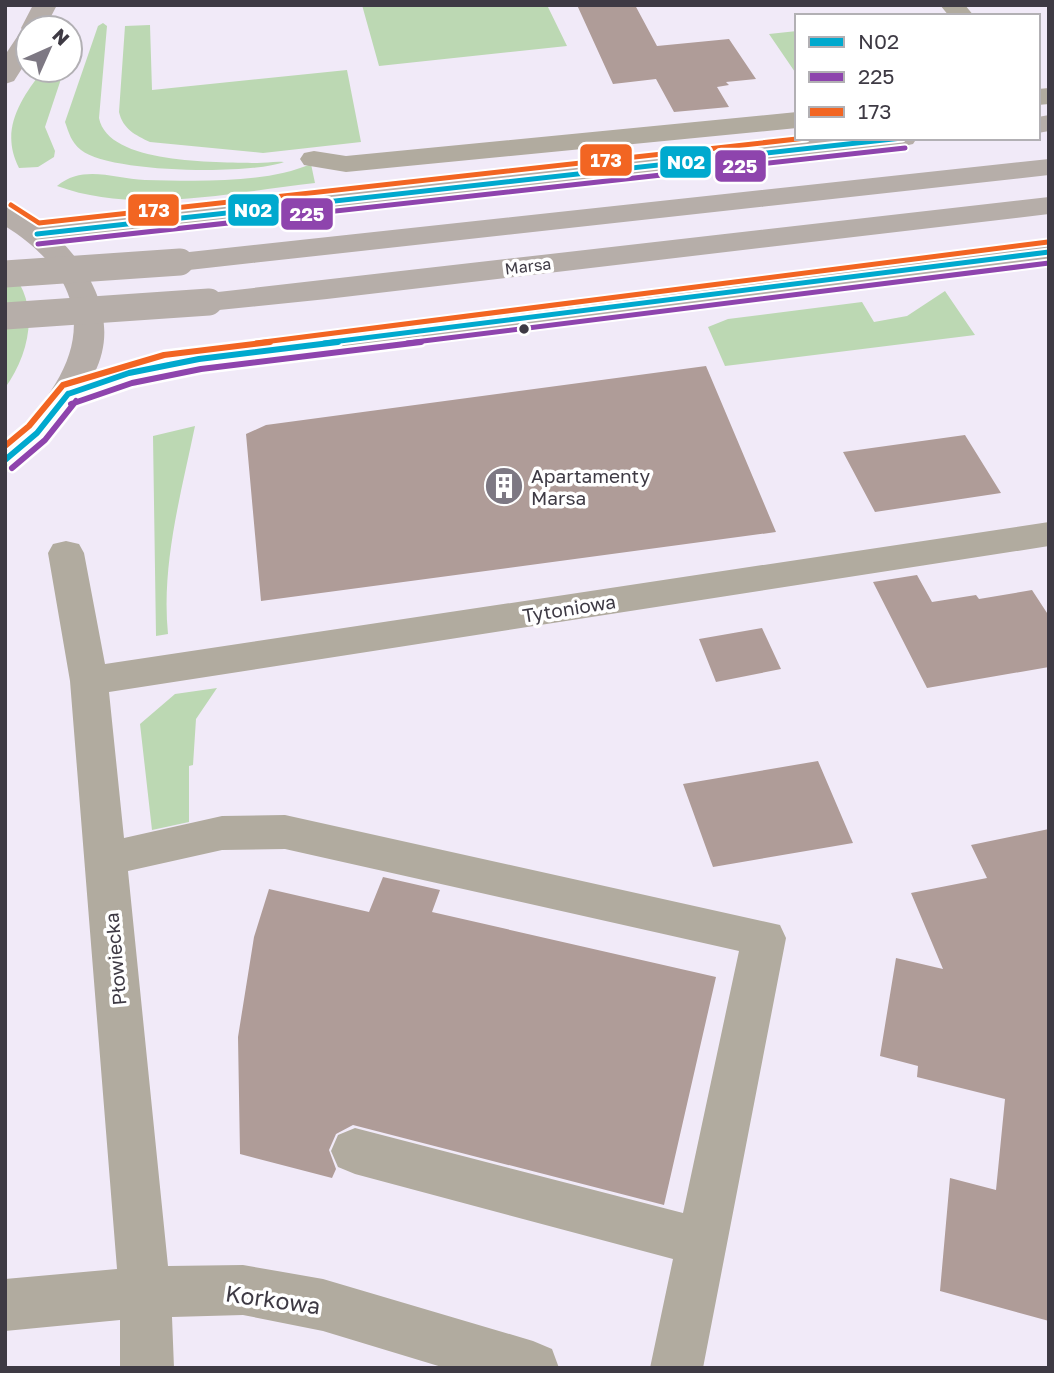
<svg xmlns="http://www.w3.org/2000/svg" width="1054" height="1373" viewBox="0 0 1054 1373" font-family="'Golos Text',sans-serif">
  <style>
    .green { fill: #bcd8b3 }
    .building { fill: #af9c98 }
    .lines { fill: none; stroke-linecap: round; stroke-linejoin: round }
    .minor { fill: #b1ab9f; fill-rule: evenodd }
    .major { fill: #b6aea9; fill-rule: evenodd }
    .major-bridge { stroke: #b6aea9; stroke-width: 27 }
    .bus-1-far1-casing { stroke: #fff; stroke-width: 9 }
    .bus-1-casing { stroke: #fff; stroke-width: 11 }
    .bus-2-far1-casing { stroke: #fff; stroke-width: 9 }
    .bus-2-casing { stroke: #fff; stroke-width: 11 }
    .bus-3-far1-casing { stroke: #fff; stroke-width: 9 }
    .bus-3-casing { stroke: #fff; stroke-width: 11 }
    .bus-1-far1 { stroke: #00a9ce; stroke-width: 5 }
    .bus-1 { stroke: #00a9ce; stroke-width: 6 }
    .bus-2-far1 { stroke: #8e44ad; stroke-width: 5 }
    .bus-2 { stroke: #8e44ad; stroke-width: 6 }
    .bus-3-far1 { stroke: #f26522; stroke-width: 5 }
    .bus-3 { stroke: #f26522; stroke-width: 6 }
    .bus-dot { fill: #3e3a44; stroke: #fff; stroke-width: 2.5 }
    .labels { text-anchor: middle; dominant-baseline: central; stroke-width: 7; stroke-linejoin: round; paint-order: stroke }
    .far-street-label { font-size: 16px; fill: #3e3a44; stroke: #fff }
    .poi-label { font-size: 19px; fill: #3e3a44; stroke: #fff; text-anchor: start }
    .street-label { font-size: 19px; fill: #3e3a44; stroke: #fff }
    .near-street-label { font-size: 23px; fill: #3e3a44; stroke: #fff }
    .line-badge { stroke: #fff; stroke-width: 2.5 }
    .badge-label { font-size: 19px; text-anchor: middle; font-weight: bold; fill: #fff }
  </style>
  <rect width="100%" height="100%" fill="#f1eaf8"/>
  <path class="green" d="M 362,5 L 547,5 L 567,46 L 379,66 Z
    M 103,23 L 107,26 L 99,118 C 108,165 218,162 257,163 C 266,163 275,161 284,162 C 250,175 109,173 81,150 C 71,142 69,133 65,122 L 98,26 Z
    M 150,25 L 152,90 L 347,70 L 361,142 L 263,153 L 150,142 C 135,135 123,129 119,112 L 125,26 Z
    M 797,31 L 797,75 L 769,34 Z
    M 43,70 L 64,70 L 45,127 L 55,151 L 54,157 L 38,167 L 19,168 C 0,131 19,101 43,70 Z
    M 311,164 L 315,183 C 232,192 136,215 57,186 C 84,164 114,179 145,180 C 196,181 264,184 311,164 Z
    M 5,266 C 42,299 31,352 5,388 Z
    M 945,291 L 975,335 L 725,366 L 708,327 L 728,319 L 862,302 L 874,322 L 907,316 Z
    M 195,426 C 181,494 161,565 168,634 L 156,636 L 153,436 Z
    M 217,688 L 196,719 L 193,765 L 189,766 L 189,822 L 152,830 L 140,724 L 175,694 Z"/>
  <path class="building" d="M 577,5 L 635,5 L 657,46 L 729,39 L 756,79 L 726,82 L 729,85 L 717,87 L 729,107 L 674,112 L 656,79 L 613,84 Z
    M 706,366 L 776,532 L 261,601 L 246,434 L 266,425 Z
    M 965,435 L 1001,493 L 875,512 L 843,452 Z
    M 917,575 L 932,602 L 976,595 L 979,599 L 1032,590 L 1049,616 L 1049,667 L 927,688 L 873,582 Z
    M 762,628 L 781,669 L 716,682 L 699,639 Z
    M 818,761 L 853,843 L 713,867 L 683,784 Z
    M 1049,829 L 1049,1321 L 940,1291 L 950,1178 L 996,1190 L 1005,1099 L 917,1077 L 918,1066 L 880,1056 L 896,958 L 943,969 L 911,893 L 987,878 L 971,845 Z
    M 383,877 L 440,890 L 432,912 L 716,977 L 664,1205 L 353,1125 L 336,1134 L 329,1150 L 336,1169 L 332,1178 L 240,1154 L 238,1037 L 254,937 L 269,889 L 369,912 Z"/>
  <g class="lines">
    <path class="minor" d="M 940,5 L 965,5 L 974,16 L 949,16 Z
      M 1049,88 L 1049,104 L 1038,105 L 1038,89 Z
      M 797,112 L 797,128 L 346,172 L 304,165 L 300,159 L 304,153 L 314,151 L 346,156 Z
      M 1049,522 L 1049,546 L 109,692 L 124,838 L 222,816 L 285,815 L 780,925 L 786,938 L 703,1368 L 650,1368 L 673,1259 L 355,1174 L 338,1167 L 331,1151 L 338,1135 L 355,1128 L 683,1213 L 739,951 L 285,849 L 222,850 L 128,871 L 168,1266 L 243,1265 L 323,1279 L 533,1341 L 552,1349 L 559,1368 L 445,1368 L 323,1331 L 243,1315 L 172,1317 L 174,1368 L 120,1368 L 120,1320 L 5,1331 L 5,1279 L 117,1269 L 70,681 L 48,553 L 53,544 L 66,541 L 79,544 L 84,553 L 105,664 Z"/>
    <path class="major" d="M 33,5 L 57,5 L 45,28 L 28,28 L 28,59 L 14,81 L 5,84 L 5,55 L 19,34 L 24,33 L 21,28 Z
      M 1049,115 L 1049,131 L 1038,133 L 1038,117 Z
      M 829,138 L 917,138 L 913,144 L 904,146 L 60,240 C 95,275 119,326 94,374 L 129,363 L 199,349 L 1049,243 L 1049,261 L 199,369 L 136,381 L 79,401 L 34,452 L 17,468 L 5,471 L 5,442 C 85,371 108,291 5,226 L 5,206 L 15,208 L 42,225 Z
      M 1049,159 L 1049,175 L 180,271 L 170,268 L 165,262 L 170,256 L 180,253 Z
      M 1049,197 L 1049,214 L 327,299 L 209,311 L 198,308 L 194,302 L 198,296 L 209,293 Z"/>
    <path class="major-bridge" d="M 5,274 L 180,262
      M 5,316 L 209,302"/>
    <g class="bus-1-far1-casing">
      <path id="bus-1-far1" d="M 37,234 L 902,138
        M 324,343 L 1049,252"/>
    </g>
    <g class="bus-1-casing">
      <path id="bus-1" d="M 68,394 L 129,373 L 199,359 L 338,342
        M 5,460 L 37,433 L 68,394"/>
    </g>
    <g class="bus-2-far1-casing">
      <path id="bus-2-far1" d="M 38,244 L 905,148
        M 407,343 L 1049,263"/>
    </g>
    <g class="bus-2-casing">
      <path id="bus-2" d="M 71,404 L 132,383 L 201,369 L 421,342
        M 12,468 L 45,440 L 76,401"/>
    </g>
    <g class="bus-3-far1-casing">
      <path id="bus-3-far1" d="M 11,205 L 39,223 L 806,138
        M 256,343 L 1048,242"/>
    </g>
    <g class="bus-3-casing">
      <path id="bus-3" d="M 5,446 L 29,426 L 63,385 L 164,355 L 270,342"/>
    </g>
    <use href="#bus-1-far1" class="bus-1-far1"/>
    <use href="#bus-1" class="bus-1"/>
    <use href="#bus-2-far1" class="bus-2-far1"/>
    <use href="#bus-2" class="bus-2"/>
    <use href="#bus-3-far1" class="bus-3-far1"/>
    <use href="#bus-3" class="bus-3"/>
  </g>
  <defs>
    <g id="building-disc" transform="scale(2.0125)"><circle r="9.5" fill="#7d7883" stroke="#fff"/><path d="M-4-6H4V6H1V3H-1V6H-4ZM-2.5-4.3h1.7v1.8h-1.7ZM.8-4.3h1.7v1.8H.8ZM-2.5-1h1.7V.8h-1.7ZM.8-1h1.7V.8H.8Z" fill="#fff"/></g>
  </defs>
  <g fill-rule="evenodd">
    <use href="#building-disc" x="504" y="486"/>
  </g>
  <circle class="bus-dot" cx="524" cy="329" r="6"/>
  <g class="labels">
    <g class="far-street-label">
      <text transform="translate(528 266) rotate(-7)">Marsa</text>
    </g>
    <g class="poi-label">
      <text x="531" y="475">Apartamenty<tspan x="531" dy="22">Marsa</tspan></text>
    </g>
    <g class="street-label">
      <text transform="translate(569 608) rotate(-9)">Tytoniowa</text>
      <text transform="translate(115 959) rotate(-95)">Płowiecka</text>
    </g>
    <g class="near-street-label">
      <text transform="translate(273 1299) rotate(8)">Korkowa</text>
    </g>
  </g>
  <g class="line-badge">
    <rect x="579" y="143" width="54" height="34" rx="7" fill="#f26522"/>
    <rect x="659" y="145" width="53" height="34" rx="7" fill="#00a9ce"/>
    <rect x="714" y="149" width="53" height="34" rx="7" fill="#8e44ad"/>
    <rect x="227" y="193" width="53" height="34" rx="7" fill="#00a9ce"/>
    <rect x="127" y="193" width="53" height="34" rx="7" fill="#f26522"/>
    <rect x="280" y="197" width="54" height="34" rx="7" fill="#8e44ad"/>
  </g>
  <g class="badge-label">
    <text x="606" y="167">173</text>
    <text x="686" y="169">N02</text>
    <text x="740" y="173">225</text>
    <text x="253" y="217">N02</text>
    <text x="154" y="217">173</text>
    <text x="307" y="221">225</text>
  </g>
  <rect width="1054" height="1373" fill="none" stroke="#3e3a44" stroke-width="14"/>
  <rect x="795" y="14" width="245" height="126" fill="#ffffff" stroke="#b2b0b4" stroke-width="2"/>
  <rect x="809" y="37" width="35" height="10" fill="#00a9ce" stroke="#b2b0b4" stroke-width="2"/>
  <text x="858" y="49" font-size="21" fill="#3e3a44">N02</text>
  <rect x="809" y="72" width="35" height="10" fill="#8e44ad" stroke="#b2b0b4" stroke-width="2"/>
  <text x="858" y="84" font-size="21" fill="#3e3a44">225</text>
  <rect x="809" y="107" width="35" height="10" fill="#f26522" stroke="#b2b0b4" stroke-width="2"/>
  <text x="858" y="119" font-size="21" fill="#3e3a44">173</text>
  <g transform="translate(49 49) rotate(45)"><circle r="33" fill="#ffffff" stroke="#b2b0b4" stroke-width="2"/>
  <path d="M0-5L12 26L0 18L-12 26Z" fill="#7d7883"/>
  <text y="-10" font-size="19" font-weight="bold" text-anchor="middle" fill="#3e3a44">N</text>
  </g>
</svg>
